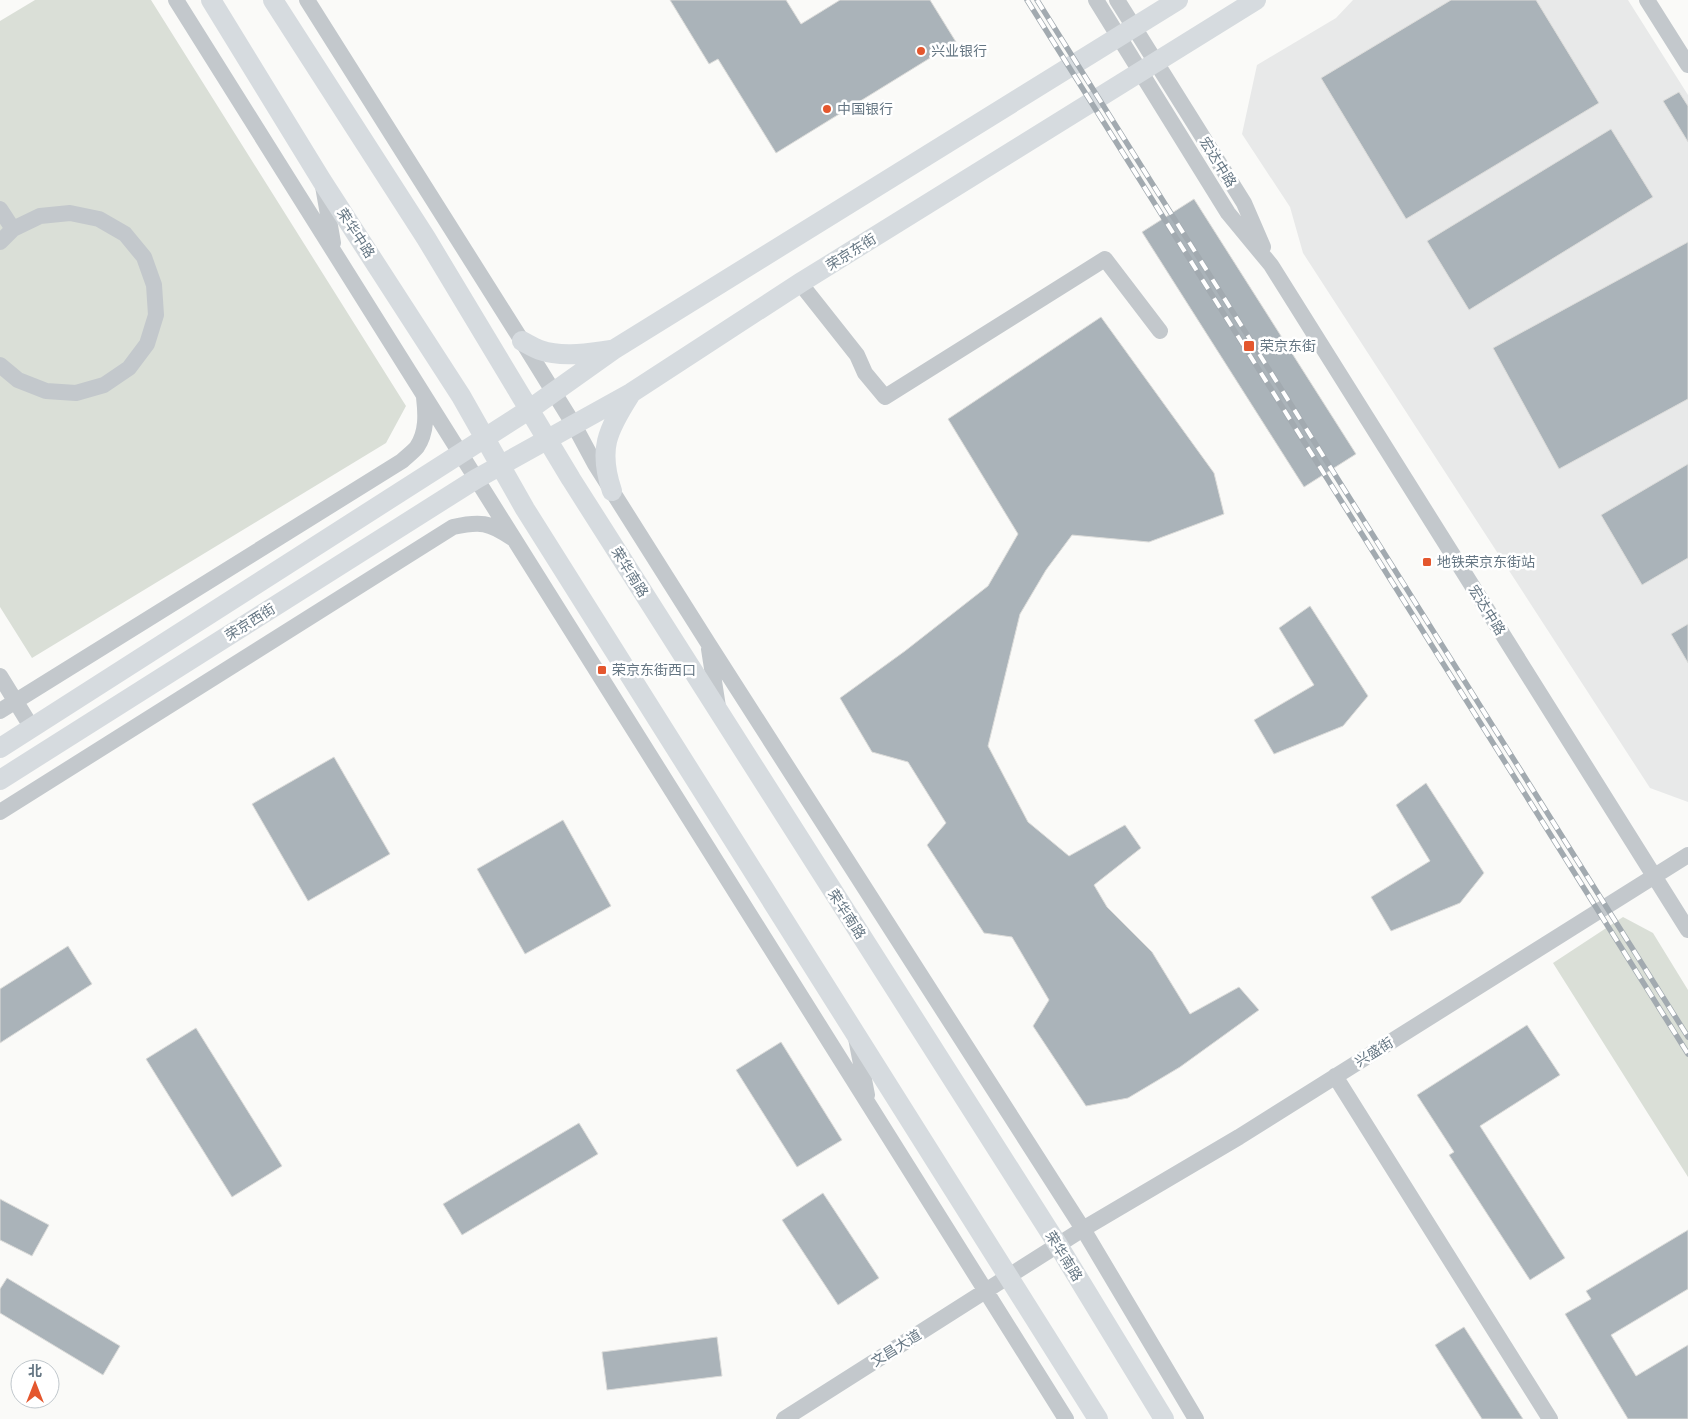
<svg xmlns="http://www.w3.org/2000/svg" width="1688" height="1419" viewBox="0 0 1688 1419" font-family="Poppins,'Noto Sans SC',sans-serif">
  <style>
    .built { fill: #e8e9e9 }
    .green { fill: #dadfd7 }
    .building { fill: #aab3b9; stroke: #dcdcda }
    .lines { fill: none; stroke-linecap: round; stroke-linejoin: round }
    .minor { stroke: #c3c8cc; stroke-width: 16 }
    .major { stroke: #d6dbdf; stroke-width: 20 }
    .rail-casing { stroke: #a2aab0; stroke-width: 5.5 }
    .rail { stroke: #fff; stroke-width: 4; stroke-dasharray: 11; stroke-linecap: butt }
    .poi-dot { fill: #e4572e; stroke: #fff; stroke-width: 2 }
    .labels { text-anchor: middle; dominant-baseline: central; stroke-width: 5; stroke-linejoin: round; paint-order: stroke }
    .poi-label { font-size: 14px; fill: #657683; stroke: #fff; text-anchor: start }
    .street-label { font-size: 14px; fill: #657683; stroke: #fff }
  </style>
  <rect width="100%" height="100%" fill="#fafaf8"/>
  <path class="built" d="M 1353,0 L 1628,0 L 1688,95 L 1688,802 L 1650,788 L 1303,253 L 1290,207 L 1242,134 L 1257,65 L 1336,18 Z"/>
  <path class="green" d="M 35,0 L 151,0 L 406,406 L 386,443 L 32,658 L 0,607 L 0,21 Z
    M 1623,917 L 1653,933 L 1688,990 L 1688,1177 L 1553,963 Z"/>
  <path class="building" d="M 670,0 L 786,0 L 801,24 L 840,0 L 930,0 L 956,42 L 776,153 L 718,59 L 709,64 Z
    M 1451,0 L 1536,0 L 1599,103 L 1406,219 L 1321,78 Z
    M 1679,92 L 1688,106 L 1688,142 L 1663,101 Z
    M 1611,129 L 1653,197 L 1469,310 L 1427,241 Z
    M 1194,199 L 1356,454 L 1304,487 L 1142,232 Z
    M 1688,242 L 1688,399 L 1559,469 L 1493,348 Z
    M 1101,317 L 1214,473 L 1224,514 L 1149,542 L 1072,535 L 1046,570 L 1020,614 L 988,746 L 1028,822 L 1069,856 L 1125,825 L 1141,848 L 1094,885 L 1107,907 L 1152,952 L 1190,1014 L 1239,987 L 1259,1010 L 1180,1067 L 1128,1098 L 1086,1106 L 1033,1026 L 1049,1000 L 1012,937 L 984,933 L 927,845 L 946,823 L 908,762 L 872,752 L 840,698 L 905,651 L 988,586 L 1018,534 L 948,419 Z
    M 1688,464 L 1688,558 L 1642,585 L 1601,515 Z
    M 1310,606 L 1368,696 L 1343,726 L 1274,754 L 1254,720 L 1314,685 L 1279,628 Z
    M 1688,624 L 1688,663 L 1671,634 Z
    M 334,757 L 390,854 L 308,901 L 252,804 Z
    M 1426,783 L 1484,873 L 1460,903 L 1391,931 L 1371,897 L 1430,861 L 1396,805 Z
    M 563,820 L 611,906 L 525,954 L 477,869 Z
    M 68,946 L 92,984 L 0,1043 L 0,989 Z
    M 1527,1025 L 1560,1075 L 1480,1126 L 1565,1258 L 1530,1280 L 1449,1155 L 1454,1152 L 1417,1095 Z
    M 196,1028 L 282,1166 L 232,1197 L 146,1059 Z
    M 781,1042 L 842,1140 L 797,1167 L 736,1070 Z
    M 579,1123 L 598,1154 L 462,1235 L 443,1204 Z
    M 823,1193 L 879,1278 L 838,1305 L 782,1220 Z
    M 0,1199 L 49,1225 L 32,1256 L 0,1240 Z
    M 1688,1230 L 1688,1289 L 1611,1335 L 1636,1376 L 1688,1345 L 1688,1419 L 1628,1419 L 1565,1314 L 1591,1299 L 1586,1291 Z
    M 7,1278 L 120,1346 L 103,1375 L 0,1313 L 0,1289 Z
    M 1464,1327 L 1523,1419 L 1482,1419 L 1435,1345 Z
    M 717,1337 L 722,1376 L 607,1390 L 602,1352 Z"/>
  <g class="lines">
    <path class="minor" d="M 176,0 L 1066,1419
      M 307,0 L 522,341 L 574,425 L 595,464 L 708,643 L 1083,1229 L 1196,1419
      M 1096,0 L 1228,213 L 1271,265 L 1688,930
      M 1117,0 L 1244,203 L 1263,247
      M 1647,0 L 1688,65
      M 323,186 L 333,243
      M 0,209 L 13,229
      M 0,242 L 13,229 L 40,216 L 70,213 L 99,219 L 125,234 L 144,257 L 154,285 L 156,315 L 147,344 L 129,368 L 104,385 L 76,393 L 46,391 L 18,380 L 0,365
      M 800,283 L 857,355 L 865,373 L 885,397 L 1105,259 L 1160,331
      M 709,649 L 718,707
      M 0,676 L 32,728
      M 0,711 L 402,461 C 406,457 413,452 417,447 C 427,432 426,414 424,397
      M 0,812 L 453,527 C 480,521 489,522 512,538
      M 856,1038 L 867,1095
      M 1335,1076 L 1550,1419
      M 784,1419 L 1083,1229 L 1239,1137 L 1688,855"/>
    <path class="major" d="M 211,0 L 322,181 L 461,396 L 525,509 L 1098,1419
      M 273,0 L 426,238 L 571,479 L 1058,1245 L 1164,1419
      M 522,341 C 528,344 534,348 540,350 C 563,358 588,353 611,350
      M 612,491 C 598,449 607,431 630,395
      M 0,748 L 530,409 L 613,350 L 1178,0
      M 0,780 L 476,479 L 631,393 L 800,283 L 1256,0"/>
    <g class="rail-casing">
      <path id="rail" d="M 1027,0 L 1688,1054
        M 1037,0 L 1688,1037"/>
    </g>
    <use href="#rail" class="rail"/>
  </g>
  <g class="poi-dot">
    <circle cx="921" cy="51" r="5"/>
    <circle cx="827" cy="109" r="5"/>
    <rect x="1243" y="340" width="12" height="12" rx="2.5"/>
    <rect x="1422" y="557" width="10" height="10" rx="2.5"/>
    <rect x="597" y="665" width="10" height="10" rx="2.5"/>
  </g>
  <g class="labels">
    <g class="poi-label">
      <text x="931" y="51">兴业银行</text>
      <text x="837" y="109">中国银行</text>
      <text x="1260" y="346">荣京东街</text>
      <text x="1437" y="562">地铁荣京东街站</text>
      <text x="612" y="670">荣京东街西口</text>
    </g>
    <g class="street-label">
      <text transform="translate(1218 162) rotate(58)">宏达中路</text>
      <text transform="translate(356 233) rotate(57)">荣华中路</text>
      <text transform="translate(851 252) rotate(-32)">荣京东街</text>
      <text transform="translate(630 572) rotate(58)">荣华南路</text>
      <text transform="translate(1487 610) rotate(58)">宏达中路</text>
      <text transform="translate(250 622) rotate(-32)">荣京西街</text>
      <text transform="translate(847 914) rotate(57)">荣华南路</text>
      <text transform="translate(1374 1052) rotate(-32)">兴盛街</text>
      <text transform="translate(1064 1256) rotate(58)">荣华南路</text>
      <text transform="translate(896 1348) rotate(-32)">文昌大道</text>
    </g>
  </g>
  <g transform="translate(35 1384)"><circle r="24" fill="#ffffff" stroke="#c1c8cd"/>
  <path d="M0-4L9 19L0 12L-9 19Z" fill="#e4572e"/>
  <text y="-8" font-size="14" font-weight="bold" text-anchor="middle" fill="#657683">北</text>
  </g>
</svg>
